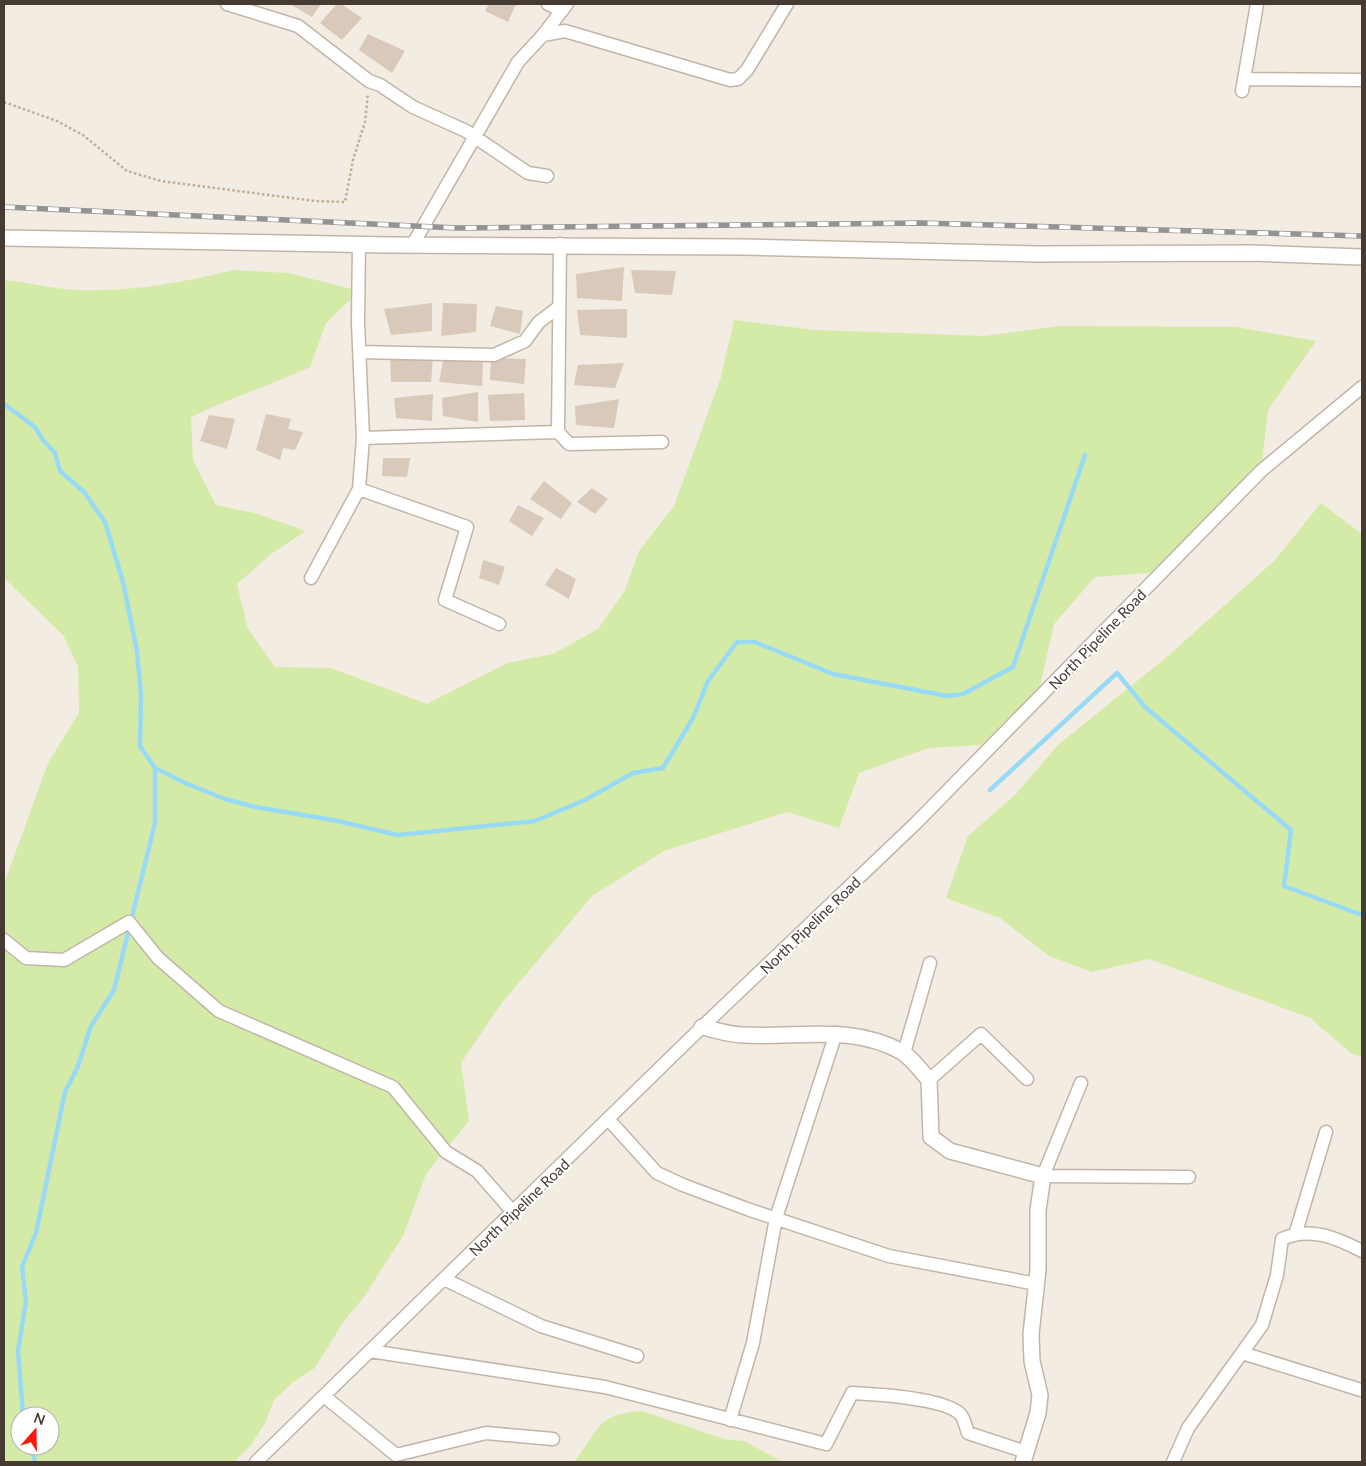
<svg xmlns="http://www.w3.org/2000/svg" width="1366" height="1466" viewBox="0 0 1366 1466" font-family="Lato,sans-serif">
  <style>
    .green { fill: #d4eba7; fill-rule: evenodd }
    .lines { fill: none; stroke-linecap: round; stroke-linejoin: round }
    .stream { stroke: #98daf6; stroke-width: 4.5 }
    .building { fill: #d8c9ba }
    .minor-casing { stroke: #c2b5a7; stroke-width: 15 }
    .tertiary-casing { stroke: #c2b5a7; stroke-width: 18 }
    .path { stroke: #c2ad94; stroke-width: 2.5; stroke-dasharray: 2.5 2.5; stroke-linecap: butt }
    .minor { stroke: #fff; stroke-width: 12 }
    .tertiary { stroke: #fff; stroke-width: 15 }
    .rail-casing { stroke: #939393; stroke-width: 5.5 }
    .rail { stroke: #fff; stroke-width: 4; stroke-dasharray: 11; stroke-linecap: butt }
    .labels { text-anchor: middle; dominant-baseline: central; stroke-width: 4; stroke-linejoin: round; paint-order: stroke }
    .street-label { font-size: 15px; fill: #453b32; stroke: #fff }
  </style>
  <rect width="100%" height="100%" fill="#f3ece2"/>
  <path class="green" d="M 233,270 L 289,273 L 359,291 L 326,323 L 310,367 C 271,385 230,398 191,417 L 193,460 L 216,505 L 258,514 L 306,531 L 271,554 L 237,584 L 248,629 L 275,667 L 331,668 L 427,704 L 507,663 L 553,654 L 598,629 L 624,592 L 639,551 L 674,506 L 721,377 L 734,320 L 815,330 L 985,336 L 1060,326 L 1236,327 L 1316,341 L 1268,410 L 1261,471 L 1162,572 L 1095,577 L 1054,624 L 1037,699 L 994,744 L 929,748 L 859,773 L 839,828 L 787,812 L 664,851 L 592,896 L 501,1004 L 461,1063 L 469,1121 L 426,1174 L 403,1236 L 364,1297 L 344,1321 L 315,1368 L 293,1382 L 274,1400 L 265,1423 L 251,1445 L 234,1462 L 4,1462 L 4,884 L 48,763 L 79,713 L 78,666 L 63,635 L 4,578 L 4,280 C 28,282 52,289 77,290 C 130,292 182,283 233,270 ZM 20,1416 L 50,1416 L 50,1446 L 20,1446 Z
    M 1321,503 L 1362,534 L 1362,1057 L 1351,1053 L 1310,1018 L 1149,959 L 1092,972 L 1049,956 L 1000,918 L 946,898 L 968,836 L 1016,794 L 1058,745 L 1168,656 L 1275,560 Z
    M 642,1411 L 724,1439 L 744,1441 L 783,1462 L 574,1462 C 599,1431 595,1414 642,1411 Z"/>
  <g class="lines">
    <path class="stream" d="M 4,404 L 35,427 L 43,440 L 55,453 L 60,471 L 84,492 L 105,522 L 123,582 L 137,651 L 141,695 L 140,746 L 155,768 L 185,783 L 225,799 L 255,807 L 333,820 L 398,835 L 535,821 L 585,800 L 633,773 L 663,768 L 693,718 L 708,681 L 737,642 L 755,642 L 833,674 L 947,696 L 963,694 L 1013,667 L 1085,455
      M 990,790 L 1117,673 L 1145,707 L 1291,830 L 1284,886 L 1362,915
      M 23,1416 L 18,1351 L 26,1302 L 22,1267 L 36,1233 L 65,1092 L 78,1066 L 91,1026 L 114,990 L 155,823 L 155,768
      M 31,1446 L 35,1462"/>
  </g>
  <path class="building" d="M 290,4 L 321,4 L 312,17 Z
    M 337,4 L 341,4 L 362,18 L 342,40 L 320,23 Z
    M 489,4 L 516,4 L 508,22 L 485,11 Z
    M 368,34 L 405,51 L 392,73 L 359,50 Z
    M 624,267 L 622,301 L 577,298 L 576,274 Z
    M 631,270 L 676,271 L 672,295 L 635,293 Z
    M 432,303 L 432,331 L 391,335 L 384,309 Z
    M 443,303 L 477,304 L 476,332 L 441,336 Z
    M 496,306 L 523,311 L 520,334 L 490,326 Z
    M 627,309 L 627,338 L 580,335 L 577,310 Z
    M 444,356 L 483,359 L 482,386 L 439,382 Z
    M 390,357 L 433,357 L 431,382 L 391,382 Z
    M 491,358 L 526,359 L 524,384 L 490,380 Z
    M 624,363 L 615,388 L 574,385 L 578,365 Z
    M 478,392 L 478,422 L 443,416 L 442,398 Z
    M 524,393 L 525,420 L 490,421 L 488,395 Z
    M 433,394 L 432,421 L 396,418 L 394,398 Z
    M 619,399 L 614,428 L 576,425 L 575,406 Z
    M 266,414 L 291,419 L 288,429 L 303,432 L 295,450 L 283,448 L 280,460 L 256,450 Z
    M 209,415 L 235,419 L 227,449 L 200,441 Z
    M 383,458 L 410,458 L 407,477 L 382,476 Z
    M 544,481 L 572,503 L 561,519 L 530,499 Z
    M 592,488 L 608,499 L 595,514 L 577,502 Z
    M 518,505 L 544,518 L 532,536 L 509,521 Z
    M 483,560 L 505,567 L 499,585 L 479,578 Z
    M 556,568 L 576,579 L 569,599 L 545,585 Z"/>
  <g class="lines">
    <g class="minor-casing">
      <path id="minor" d="M 227,4 L 298,26 L 369,81 L 380,85 L 413,107 L 466,131 L 528,173 L 547,176
        M 548,4 L 562,11
        M 543,35 L 567,4
        M 1245,79 L 1362,80
        M 1242,91 L 1257,4
        M 413,244 L 518,62 L 543,35 L 565,31 L 730,80 L 738,79 L 747,70 L 787,4
        M 560,244 L 558,432 L 569,444 L 662,442
        M 360,352 L 494,355 L 525,341 L 539,322 L 559,307
        M 363,438 L 558,432
        M 359,489 L 467,527 L 445,600 L 499,624
        M 311,578 L 359,489 L 363,438 L 358,323 L 359,243
        M 4,940 L 26,958 L 64,960 L 129,922 L 158,958 L 219,1011 L 393,1087 L 446,1152 L 477,1171 L 513,1212
        M 904,1053 L 930,963
        M 929,1080 L 981,1034 L 1027,1079
        M 1081,1083 L 1043,1176 L 1189,1177
        M 609,1120 L 657,1173 L 683,1185 L 750,1210 L 889,1256 L 1037,1284
        M 1296,1232 L 1326,1132
        M 444,1279 L 541,1326 L 637,1356
        M 370,1351 L 605,1387 L 826,1444 L 852,1393 C 873,1394 947,1398 961,1415 C 964,1419 966,1427 968,1433 L 1026,1452
        M 1242,1353 L 1361,1390
        M 324,1396 L 396,1455 L 486,1433 L 553,1439
        M 730,1420 L 753,1343 L 776,1218 L 836,1033
        M 256,1462 L 702,1027 L 916,823 L 1261,471 L 1362,387
        M 1173,1462 L 1188,1428 L 1262,1325 L 1277,1275 L 1282,1239 C 1310,1226 1337,1238 1362,1251"/>
    </g>
    <g class="tertiary-casing">
      <path id="tertiary" d="M 4,238 L 390,245 L 745,247 L 1037,254 L 1251,253 L 1362,257
        M 702,1027 C 716,1030 730,1035 744,1035 C 799,1038 852,1024 902,1052 C 912,1058 921,1071 929,1080 L 931,1137 L 950,1151 L 1043,1176 L 1038,1210 L 1038,1270 L 1031,1334 L 1032,1361 L 1040,1395 L 1038,1413 L 1023,1462"/>
    </g>
    <path class="path" d="M 4,102 L 57,121 L 83,135 L 127,171 L 161,181 L 315,201 L 345,202 L 353,160 L 365,122 L 368,93"/>
    <use href="#minor" class="minor"/>
    <use href="#tertiary" class="tertiary"/>
    <g class="rail-casing">
      <path id="rail" d="M 4,207 L 457,228 L 921,223 L 1362,236"/>
    </g>
    <use href="#rail" class="rail"/>
  </g>
  <g class="labels">
    <g class="street-label">
      <text transform="translate(1097 639) rotate(-46)">North Pipeline Road</text>
      <text transform="translate(810 925) rotate(-44)">North Pipeline Road</text>
      <text transform="translate(519 1207) rotate(-44)">North Pipeline Road</text>
    </g>
  </g>
  <rect width="1366" height="1466" fill="none" stroke="#453b32" stroke-width="10"/>
  <g transform="translate(35 1431) rotate(20)"><circle r="24" fill="#ffffff" stroke="#b5b1ad"/>
  <path d="M0-4L9 19L0 12L-9 19Z" fill="#ff170d"/>
  <text y="-8" font-size="14" font-weight="bold" text-anchor="middle" fill="#453b32">N</text>
  </g>
</svg>
